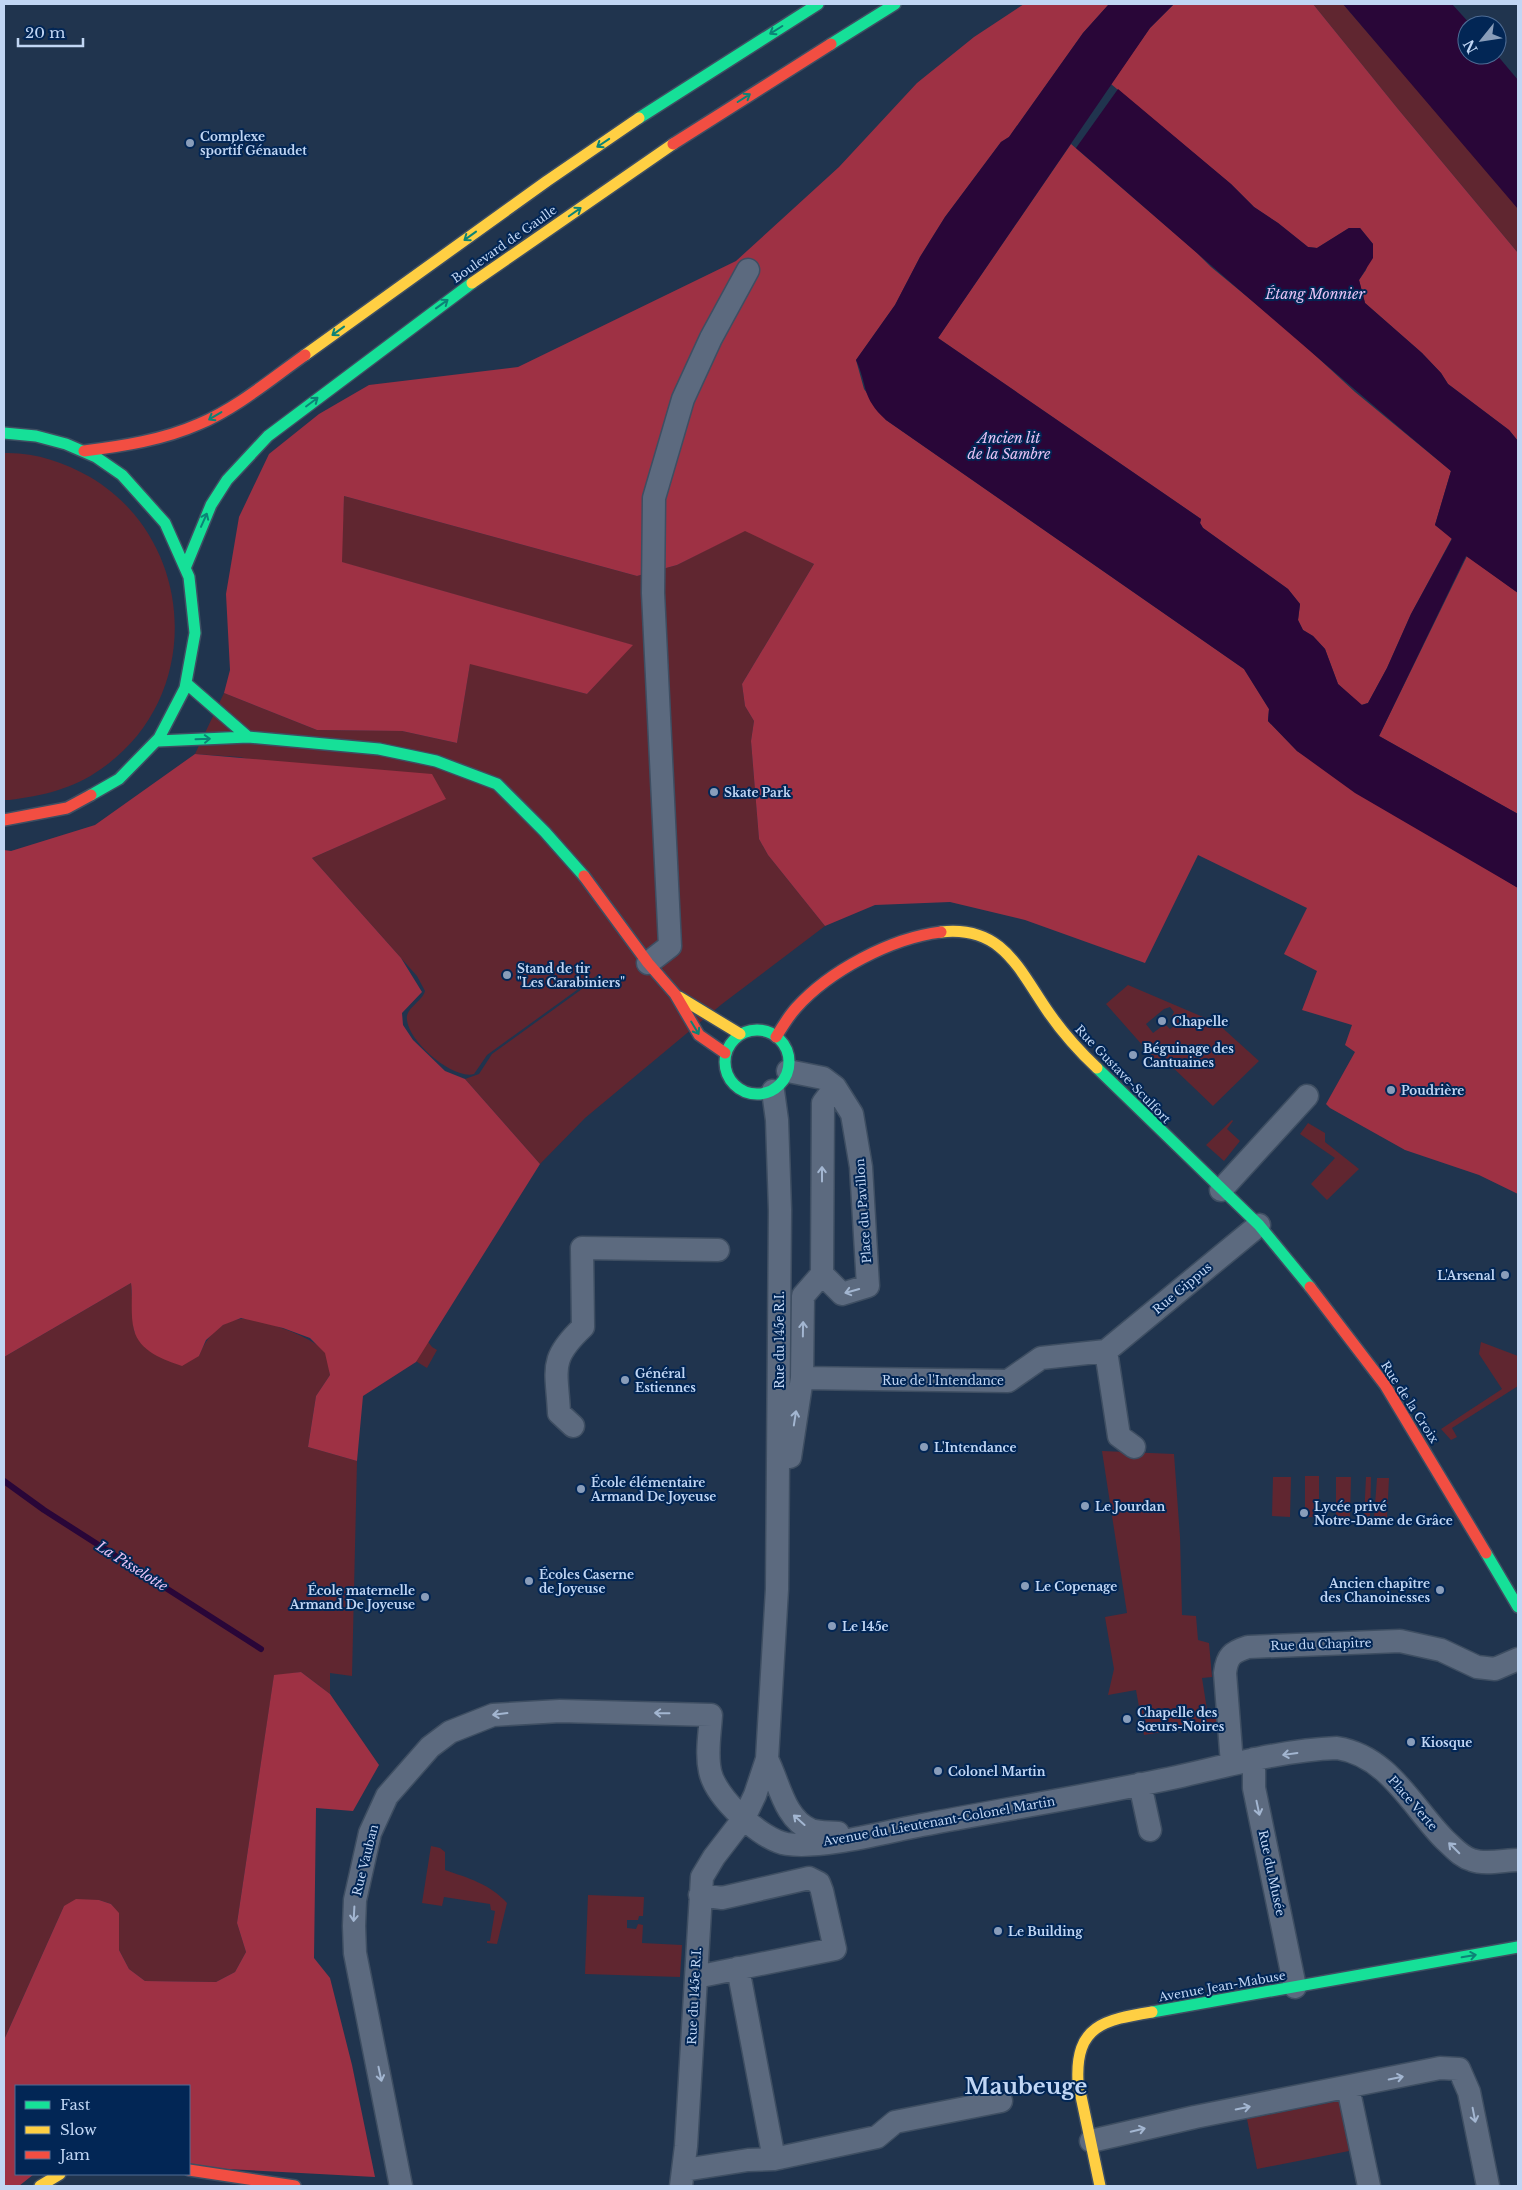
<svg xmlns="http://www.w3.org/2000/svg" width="1522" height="2190" viewBox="0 0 1522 2190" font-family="'Libre Baskerville',serif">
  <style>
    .green { fill: #602630; fill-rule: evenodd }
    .forest { fill: #9e3144 }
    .water { fill: #290638 }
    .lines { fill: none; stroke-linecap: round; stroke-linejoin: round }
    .stream { stroke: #290638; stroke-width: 6 }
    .street-casing { stroke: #3e4e62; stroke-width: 25 }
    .fast-casing { stroke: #3e4e62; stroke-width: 14 }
    .slow-casing { stroke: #3e4e62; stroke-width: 14 }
    .jam-casing { stroke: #3e4e62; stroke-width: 14 }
    .street { stroke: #5c6a7f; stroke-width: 22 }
    .fast { stroke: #16e098; stroke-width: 11 }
    .slow { stroke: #ffcf43; stroke-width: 11 }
    .jam { stroke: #f24e42; stroke-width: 11 }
    .oneway { stroke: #0c8376 }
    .oneway2 { stroke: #a3b6d1 }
    .poi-dot { fill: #899dba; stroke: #022655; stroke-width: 2 }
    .labels { text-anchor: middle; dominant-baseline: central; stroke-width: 4; stroke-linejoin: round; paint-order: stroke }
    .poi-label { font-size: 12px; font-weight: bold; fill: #c1d6f4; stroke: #022655; text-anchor: start }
    .street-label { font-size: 12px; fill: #c1d6f4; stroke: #022655 }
    .water-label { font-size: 14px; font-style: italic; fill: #e8c3f5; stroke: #022655 }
    .town-label { font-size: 22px; font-weight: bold; fill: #c1d6f4; stroke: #022655 }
  </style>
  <rect width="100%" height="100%" fill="#20344e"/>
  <path class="green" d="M 1313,4 L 1343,4 L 1506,193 L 1518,209 L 1518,253 L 1398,109 Z
    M 4,453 C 34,452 64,462 90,477 C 197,540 205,698 101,769 C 73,789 42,796 9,800 L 4,800 Z
    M 344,496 L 637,576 L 677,565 L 745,530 L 814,564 L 742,684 L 745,706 L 754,721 L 751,741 L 759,839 L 768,855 L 825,926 L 722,1004 L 585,1118 L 540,1164 L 465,1079 L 479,1074 L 492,1054 L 600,976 L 599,974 L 487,1055 L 474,1074 C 453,1080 409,1042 407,1020 C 405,1008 422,1002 425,991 L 417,976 L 312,858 L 445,799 L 239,757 L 195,754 L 224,693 L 317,730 L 402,731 L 457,743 L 470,663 L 587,694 L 632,645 L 341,562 Z
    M 1128,985 L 1217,1023 L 1259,1061 L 1213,1106 L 1164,1059 L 1159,1064 L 1106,1004 ZM 1170,1007 L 1174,1012 L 1171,1018 L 1177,1024 L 1170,1029 L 1165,1024 L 1153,1033 L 1146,1024 L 1164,1009 Z
    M 1232,1120 L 1233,1121 L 1227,1129 L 1240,1141 L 1224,1161 L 1206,1145 Z
    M 1308,1123 L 1325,1133 L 1325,1142 L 1359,1169 L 1327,1200 L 1311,1184 L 1335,1158 L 1300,1134 Z
    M 131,1283 L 134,1331 L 142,1344 L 199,1356 C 206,1338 219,1322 240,1319 C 256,1316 316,1338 325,1352 C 329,1358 329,1369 330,1375 L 316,1396 L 308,1447 L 357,1461 L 352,1676 L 330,1673 L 330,1694 L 301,1672 L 274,1676 L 237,1923 L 246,1952 L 235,1972 L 216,1982 L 145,1981 L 129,1969 L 119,1950 L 119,1914 L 111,1904 L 99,1900 L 64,1906 L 4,2040 L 4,1357 Z
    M 423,1335 L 432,1347 L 437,1350 L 427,1368 L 414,1360 Z
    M 1481,1342 L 1518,1356 L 1518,1386 L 1452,1428 L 1457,1437 L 1451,1440 L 1441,1429 L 1502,1389 L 1479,1354 Z
    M 1102,1451 L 1174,1454 L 1180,1537 L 1182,1615 L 1196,1616 L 1198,1640 L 1209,1643 L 1212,1677 L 1202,1678 L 1208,1716 L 1218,1715 L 1217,1723 L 1144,1735 L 1136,1690 L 1108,1695 L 1114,1669 L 1105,1617 L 1127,1613 Z
    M 1305,1476 L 1319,1476 L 1319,1517 L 1305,1517 Z
    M 1273,1477 L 1291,1477 L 1290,1517 L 1272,1516 Z
    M 1336,1477 L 1351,1477 L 1350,1517 L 1336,1518 Z
    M 1366,1477 L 1371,1477 L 1370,1519 L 1364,1518 Z
    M 1377,1478 L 1389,1478 L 1387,1518 L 1374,1518 Z
    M 431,1846 L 440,1848 L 445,1852 L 445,1870 C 468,1878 490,1884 507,1903 L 497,1944 L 487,1943 L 487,1941 L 490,1941 L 495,1911 L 491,1910 L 490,1904 L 444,1897 L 442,1906 L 422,1903 Z
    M 588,1895 L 644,1897 L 643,1916 L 639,1916 L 638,1920 L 627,1920 L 627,1928 L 636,1929 L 638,1924 L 643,1925 L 642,1943 L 682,1945 L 680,1977 L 585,1974 Z
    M 1339,2101 L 1349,2151 L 1257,2169 L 1247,2119 Z"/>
  <path class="forest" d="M 1024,4 L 1109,4 L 1083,33 L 1009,137 L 1001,142 L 945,217 L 920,257 L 895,305 L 856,360 L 864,389 L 886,420 L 1244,669 L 1269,709 L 1268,721 L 1297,751 L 1518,888 L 1518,1194 L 1479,1175 L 1405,1150 L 1330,1108 L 1326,1104 L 1355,1052 L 1345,1045 L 1352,1025 L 1302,1010 L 1317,971 L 1284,954 L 1307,908 L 1198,855 L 1145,963 L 1025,920 L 950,902 L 875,905 L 825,926 L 768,855 L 759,839 L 751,741 L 754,721 L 745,706 L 742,684 L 814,564 L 745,531 L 677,565 L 637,576 L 344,496 L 342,562 L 633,645 L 587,694 L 470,664 L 457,743 L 402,731 L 317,730 L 224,693 L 230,670 L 226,594 L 239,517 L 269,454 L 319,414 L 369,385 L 518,367 L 736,261 L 839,167 L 917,83 L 974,37 Z
    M 1174,4 L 1313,4 L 1398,109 L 1518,253 L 1518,441 L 1509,430 L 1448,384 L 1441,373 L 1422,353 L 1365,303 L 1359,280 L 1366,270 L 1373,244 L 1360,228 L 1349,228 L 1317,248 L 1308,247 L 1278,223 L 1254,207 L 1231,184 L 1111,84 L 1150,28 Z
    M 1071,144 L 1196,252 L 1211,267 L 1291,333 L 1355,392 L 1451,471 L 1435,525 L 1452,538 L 1411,614 L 1387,668 L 1368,703 L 1361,705 L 1338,684 L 1325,649 L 1313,636 L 1303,630 L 1298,620 L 1300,604 L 1288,589 L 1203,528 L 1200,523 L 1201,519 L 938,338 Z
    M 1467,556 L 1518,593 L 1518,814 L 1379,736 Z
    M 195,754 L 432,774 L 446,799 L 312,858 L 401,958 L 422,992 L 402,1013 L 403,1025 L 413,1040 L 445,1071 L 465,1079 L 540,1164 L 416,1362 L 363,1396 L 357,1461 L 308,1447 L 316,1396 L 330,1375 L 325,1353 L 310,1338 L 283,1328 L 241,1318 L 223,1325 L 206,1340 L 199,1356 L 182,1366 C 164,1360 139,1351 134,1330 C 130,1315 133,1298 131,1283 L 4,1357 L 4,850 L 11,851 L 95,825 Z
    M 301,1672 L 330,1694 L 379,1765 L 353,1811 L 316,1808 L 314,1958 L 330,1978 L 352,2065 L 375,2177 L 189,2167 L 189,2086 L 16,2086 L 16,2174 L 34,2174 L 19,2186 L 4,2186 L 4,2040 L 64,1906 L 76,1899 L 99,1900 L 111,1904 L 119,1913 L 119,1950 L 129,1969 L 145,1981 L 216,1982 L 235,1972 L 246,1952 L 237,1923 L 274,1675 Z"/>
  <path class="water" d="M 1109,4 L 1174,4 L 1150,28 L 938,338 L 1201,519 L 1200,523 L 1203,528 L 1288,589 L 1300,604 L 1298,620 L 1303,630 L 1313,636 L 1325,649 L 1338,684 L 1362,705 L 1368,703 L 1387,668 L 1411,614 L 1452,539 L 1435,525 L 1451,471 C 1324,365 1201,256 1076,148 L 1118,89 L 1231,184 L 1254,207 L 1278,223 L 1308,247 L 1317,248 L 1349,228 L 1360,228 L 1373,244 L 1373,258 L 1359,280 L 1365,303 L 1422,353 L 1441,373 L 1448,384 L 1509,430 L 1518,441 L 1518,593 L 1466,556 L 1379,736 L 1518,814 L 1518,888 L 1355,793 L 1297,751 L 1268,721 L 1269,709 L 1244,669 L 886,420 C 861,397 868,386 856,360 L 895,305 L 920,257 L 945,217 L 1001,142 L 1009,137 L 1083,33 Z
    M 1343,4 L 1452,4 L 1471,25 L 1467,25 L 1467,55 L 1497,55 L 1518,80 L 1518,209 Z"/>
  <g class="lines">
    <path class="stream" d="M 4,1481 L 44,1510 L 261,1649"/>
    <g class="street-casing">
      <path id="street" d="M 648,963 L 670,946 L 653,593 L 654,498 L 683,399 L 711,338 L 748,270
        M 788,1071 L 823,1078 L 835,1087
        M 1221,1190 L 1307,1096
        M 1106,1351 L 1259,1225
        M 1106,1351 L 1119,1436 L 1134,1447
        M 802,1378 L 1008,1381 L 1041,1358 L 1106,1351
        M 573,1426 L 559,1413 C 557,1369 548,1360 583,1327 L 582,1248 L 718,1250
        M 790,1457 L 802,1378 L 803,1296 L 822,1274 L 823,1103 L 835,1087 L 852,1114 L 861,1167 L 868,1286 L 842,1294 L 822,1274
        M 767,1759 C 779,1782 784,1819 811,1830 C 819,1833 830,1832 838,1833
        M 1254,1759 L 1254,1788 L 1295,1987
        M 1232,1764 L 1225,1673 C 1227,1656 1232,1652 1248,1647 L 1400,1641 L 1441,1650 L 1477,1667 L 1495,1669 L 1518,1659
        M 1140,1784 L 1150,1830
        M 738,1968 L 774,2159
        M 696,1977 L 835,1949 L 822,1891 L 819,1883 L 809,1878 L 722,1898 L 700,1895
        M 1348,2087 L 1369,2186
        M 1091,2141 L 1195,2117 L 1440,2068 L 1459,2069 L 1469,2092 L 1488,2186
        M 684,2170 L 748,2160 L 774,2159 L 877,2137 L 895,2122 L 1001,2101
        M 401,2186 L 355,1953 L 354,1926 L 355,1900 L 370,1833 L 387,1796 L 430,1747 L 450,1732 L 493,1715 L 560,1711 L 711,1715 C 710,1733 706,1753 710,1771 C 715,1797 761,1840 787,1844 C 823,1849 885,1832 922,1825 C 1007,1809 1093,1795 1177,1777 C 1230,1765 1283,1750 1337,1748 C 1389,1756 1412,1807 1445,1840 C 1454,1848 1461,1857 1472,1860 C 1485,1865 1505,1860 1518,1860
        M 681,2186 L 686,2146 L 702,1877 L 714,1857 L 744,1818 L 755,1795 L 767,1759 L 777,1589 L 780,1210 L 777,1120 L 773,1091"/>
    </g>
    <g class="fast-casing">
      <path id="fast" d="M 831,44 L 895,4
        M 639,118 L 818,4
        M 4,433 L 36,436 L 66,444 L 96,457 L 122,475 L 165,523 L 189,577 L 195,633 L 185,688 L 159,738 L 119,779 L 91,795
        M 186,566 L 211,505 L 227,480 L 268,436 L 472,283
        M 187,684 L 248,737
        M 158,741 L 248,737 L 379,749 L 436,761 L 497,784 L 545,832 L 584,876
        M725 1062a32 32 0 1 1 64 0a32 32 0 1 1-64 0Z
        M 1097,1068 L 1259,1225 L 1310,1287
        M 1486,1553 L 1518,1607
        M 1152,2012 L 1518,1947"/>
    </g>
    <g class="slow-casing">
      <path id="slow" d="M 472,283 L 673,144
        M 305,355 L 547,181 L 639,118
        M 941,932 C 1003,925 1019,970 1049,1013 C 1063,1033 1079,1051 1097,1068
        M 679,997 L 740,1034
        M 40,2186 L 60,2174
        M 1100,2186 L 1078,2082 C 1075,2025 1104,2020 1152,2012"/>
    </g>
    <g class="jam-casing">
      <path id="jam" d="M 673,144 L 831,44
        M 84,451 C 123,446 163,440 199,424 C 237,408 271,379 305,355
        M 4,820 L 67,808 L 91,795
        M 584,876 L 648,963 L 675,994 L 699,1035 L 725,1053
        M 776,1037 C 782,1027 788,1017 796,1008 C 829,971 891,938 941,932
        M 1310,1287 L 1385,1385 L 1486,1553
        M 189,2170 L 295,2186"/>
    </g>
    <use href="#street" class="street"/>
    <use href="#fast" class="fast"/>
    <use href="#slow" class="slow"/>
    <use href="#jam" class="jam"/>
  </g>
  <defs><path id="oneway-shaft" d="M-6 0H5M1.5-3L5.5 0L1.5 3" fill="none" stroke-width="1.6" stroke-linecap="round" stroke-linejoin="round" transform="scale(1.25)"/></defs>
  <g class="oneway">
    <use href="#oneway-shaft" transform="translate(776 30) rotate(148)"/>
    <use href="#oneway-shaft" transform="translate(744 98) rotate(-32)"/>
    <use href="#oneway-shaft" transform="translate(603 143) rotate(146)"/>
    <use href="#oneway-shaft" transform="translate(575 212) rotate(-35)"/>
    <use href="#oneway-shaft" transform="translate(470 236) rotate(144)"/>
    <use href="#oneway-shaft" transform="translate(442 304) rotate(-36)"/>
    <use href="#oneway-shaft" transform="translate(338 331) rotate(144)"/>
    <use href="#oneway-shaft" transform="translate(312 402) rotate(-37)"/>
    <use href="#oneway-shaft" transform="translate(215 416) rotate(149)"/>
    <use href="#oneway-shaft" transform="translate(204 520) rotate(-66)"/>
    <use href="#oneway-shaft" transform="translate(203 739) rotate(-2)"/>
    <use href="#oneway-shaft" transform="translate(695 1028) rotate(59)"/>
    <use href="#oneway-shaft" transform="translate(1469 1956) rotate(-10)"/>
  </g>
  <g class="oneway2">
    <use href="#oneway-shaft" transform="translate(822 1174) rotate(-90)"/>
    <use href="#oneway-shaft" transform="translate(852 1291) rotate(164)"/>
    <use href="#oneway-shaft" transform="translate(803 1329) rotate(-89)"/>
    <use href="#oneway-shaft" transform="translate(795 1418) rotate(-81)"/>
    <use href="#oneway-shaft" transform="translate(662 1713) rotate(-179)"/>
    <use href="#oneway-shaft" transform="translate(500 1714) rotate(173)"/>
    <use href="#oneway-shaft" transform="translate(1290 1754) rotate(172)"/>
    <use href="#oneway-shaft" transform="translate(1258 1808) rotate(78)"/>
    <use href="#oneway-shaft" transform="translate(799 1820) rotate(-138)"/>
    <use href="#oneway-shaft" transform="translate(1454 1848) rotate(-135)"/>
    <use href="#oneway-shaft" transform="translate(354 1914) rotate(93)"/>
    <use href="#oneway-shaft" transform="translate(380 2074) rotate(78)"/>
    <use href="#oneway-shaft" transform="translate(1396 2078) rotate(-12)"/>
    <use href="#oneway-shaft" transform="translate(1243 2108) rotate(-11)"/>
    <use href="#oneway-shaft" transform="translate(1474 2115) rotate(79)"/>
    <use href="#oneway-shaft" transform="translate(1138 2130) rotate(-13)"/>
  </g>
  <g class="poi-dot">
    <circle cx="190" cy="143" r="5"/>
    <circle cx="714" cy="792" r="5"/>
    <circle cx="507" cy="975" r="5"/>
    <circle cx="1162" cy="1021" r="5"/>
    <circle cx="1133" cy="1055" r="5"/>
    <circle cx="1391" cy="1090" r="5"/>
    <circle cx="1505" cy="1275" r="5"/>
    <circle cx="625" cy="1380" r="5"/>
    <circle cx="924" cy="1447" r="5"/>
    <circle cx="581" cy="1489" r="5"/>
    <circle cx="1085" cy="1506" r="5"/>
    <circle cx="1304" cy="1513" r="5"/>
    <circle cx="529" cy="1581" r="5"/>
    <circle cx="1025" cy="1586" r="5"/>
    <circle cx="1440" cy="1590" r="5"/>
    <circle cx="425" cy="1597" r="5"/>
    <circle cx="832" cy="1626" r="5"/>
    <circle cx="1127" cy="1719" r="5"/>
    <circle cx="1411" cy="1742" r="5"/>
    <circle cx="938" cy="1771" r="5"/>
    <circle cx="998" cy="1931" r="5"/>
  </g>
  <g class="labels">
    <g class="poi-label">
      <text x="200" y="136">Complexe<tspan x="200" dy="14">sportif Génaudet</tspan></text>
      <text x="724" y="792">Skate Park</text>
      <text x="517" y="968">Stand de tir<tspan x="517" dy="14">"Les Carabiniers"</tspan></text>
      <text x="1172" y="1021">Chapelle</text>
      <text x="1143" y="1048">Béguinage des<tspan x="1143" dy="14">Cantuaines</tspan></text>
      <text x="1401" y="1090">Poudrière</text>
      <text x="1495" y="1275" text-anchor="end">L'Arsenal</text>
      <text x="635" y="1373">Général<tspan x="635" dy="14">Estiennes</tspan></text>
      <text x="934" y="1447">L'Intendance</text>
      <text x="591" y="1482">École élémentaire<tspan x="591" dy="14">Armand De Joyeuse</tspan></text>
      <text x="1095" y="1506">Le Jourdan</text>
      <text x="1314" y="1506">Lycée privé<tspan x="1314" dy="14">Notre-Dame de Grâce</tspan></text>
      <text x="539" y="1574">Écoles Caserne<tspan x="539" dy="14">de Joyeuse</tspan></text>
      <text x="1430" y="1583" text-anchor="end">Ancien chapître<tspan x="1430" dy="14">des Chanoinesses</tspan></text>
      <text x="1035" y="1586">Le Copenage</text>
      <text x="415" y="1590" text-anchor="end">École maternelle<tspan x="415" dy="14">Armand De Joyeuse</tspan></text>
      <text x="842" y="1626">Le 145e</text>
      <text x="1137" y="1712">Chapelle des<tspan x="1137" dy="14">Sœurs-Noires</tspan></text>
      <text x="1421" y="1742">Kiosque</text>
      <text x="948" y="1771">Colonel Martin</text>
      <text x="1008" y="1931">Le Building</text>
    </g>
    <g class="street-label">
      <text transform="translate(504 244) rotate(-35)">Boulevard de Gaulle</text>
      <text transform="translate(1123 1074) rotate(46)">Rue Gustave-Sculfort</text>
      <text transform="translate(863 1211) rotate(-94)">Place du Pavillon</text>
      <text transform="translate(1182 1288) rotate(-40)">Rue Gippus</text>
      <text transform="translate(779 1340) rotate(-90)">Rue du 145e R.I.</text>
      <text x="943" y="1380">Rue de l'Intendance</text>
      <text transform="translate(1410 1402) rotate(57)">Rue de la Croix</text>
      <text transform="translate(1321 1644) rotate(-2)">Rue du Chapitre</text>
      <text transform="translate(1413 1803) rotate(49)">Place Verte</text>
      <text transform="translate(939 1821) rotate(-10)">Avenue du Lieutenant-Colonel Martin</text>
      <text transform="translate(365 1860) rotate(-76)">Rue Vauban</text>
      <text transform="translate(1272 1873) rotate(78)">Rue du Musée</text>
      <text transform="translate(1222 1986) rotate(-10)">Avenue Jean-Mabuse</text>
      <text transform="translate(694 1996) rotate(-87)">Rue du 145e R.I.</text>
    </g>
    <g class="water-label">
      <text x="1315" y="294">Étang Monnier</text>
      <text x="1009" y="438">Ancien lit<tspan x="1009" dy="16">de la Sambre</tspan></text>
      <text transform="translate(132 1566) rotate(32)">La Pisselotte</text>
    </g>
    <g class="town-label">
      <text x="1026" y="2086">Maubeuge</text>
    </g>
  </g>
  <rect width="1522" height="2190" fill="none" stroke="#c1d6f4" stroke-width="10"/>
  <rect x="15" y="2085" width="175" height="90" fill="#022655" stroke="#4e6c95"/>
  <rect x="25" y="2101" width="25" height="8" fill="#16e098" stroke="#4e6c95"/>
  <text x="60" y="2110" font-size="15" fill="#c1d6f4">Fast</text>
  <rect x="25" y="2126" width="25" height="8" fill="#ffcf43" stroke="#4e6c95"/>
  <text x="60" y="2135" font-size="15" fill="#c1d6f4">Slow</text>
  <rect x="25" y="2151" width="25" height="8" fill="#f24e42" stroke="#4e6c95"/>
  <text x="60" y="2160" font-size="15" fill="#c1d6f4">Jam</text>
  <g transform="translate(1482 40) rotate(240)"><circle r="24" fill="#022655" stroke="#4e6c95"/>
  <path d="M0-4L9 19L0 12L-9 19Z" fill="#899dba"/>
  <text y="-8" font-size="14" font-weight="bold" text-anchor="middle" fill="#c1d6f4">N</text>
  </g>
  <path d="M18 38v8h65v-8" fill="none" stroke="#c1d6f4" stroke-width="2.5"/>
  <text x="25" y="38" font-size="15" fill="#c1d6f4" stroke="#022655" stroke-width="4" paint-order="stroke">20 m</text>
</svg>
